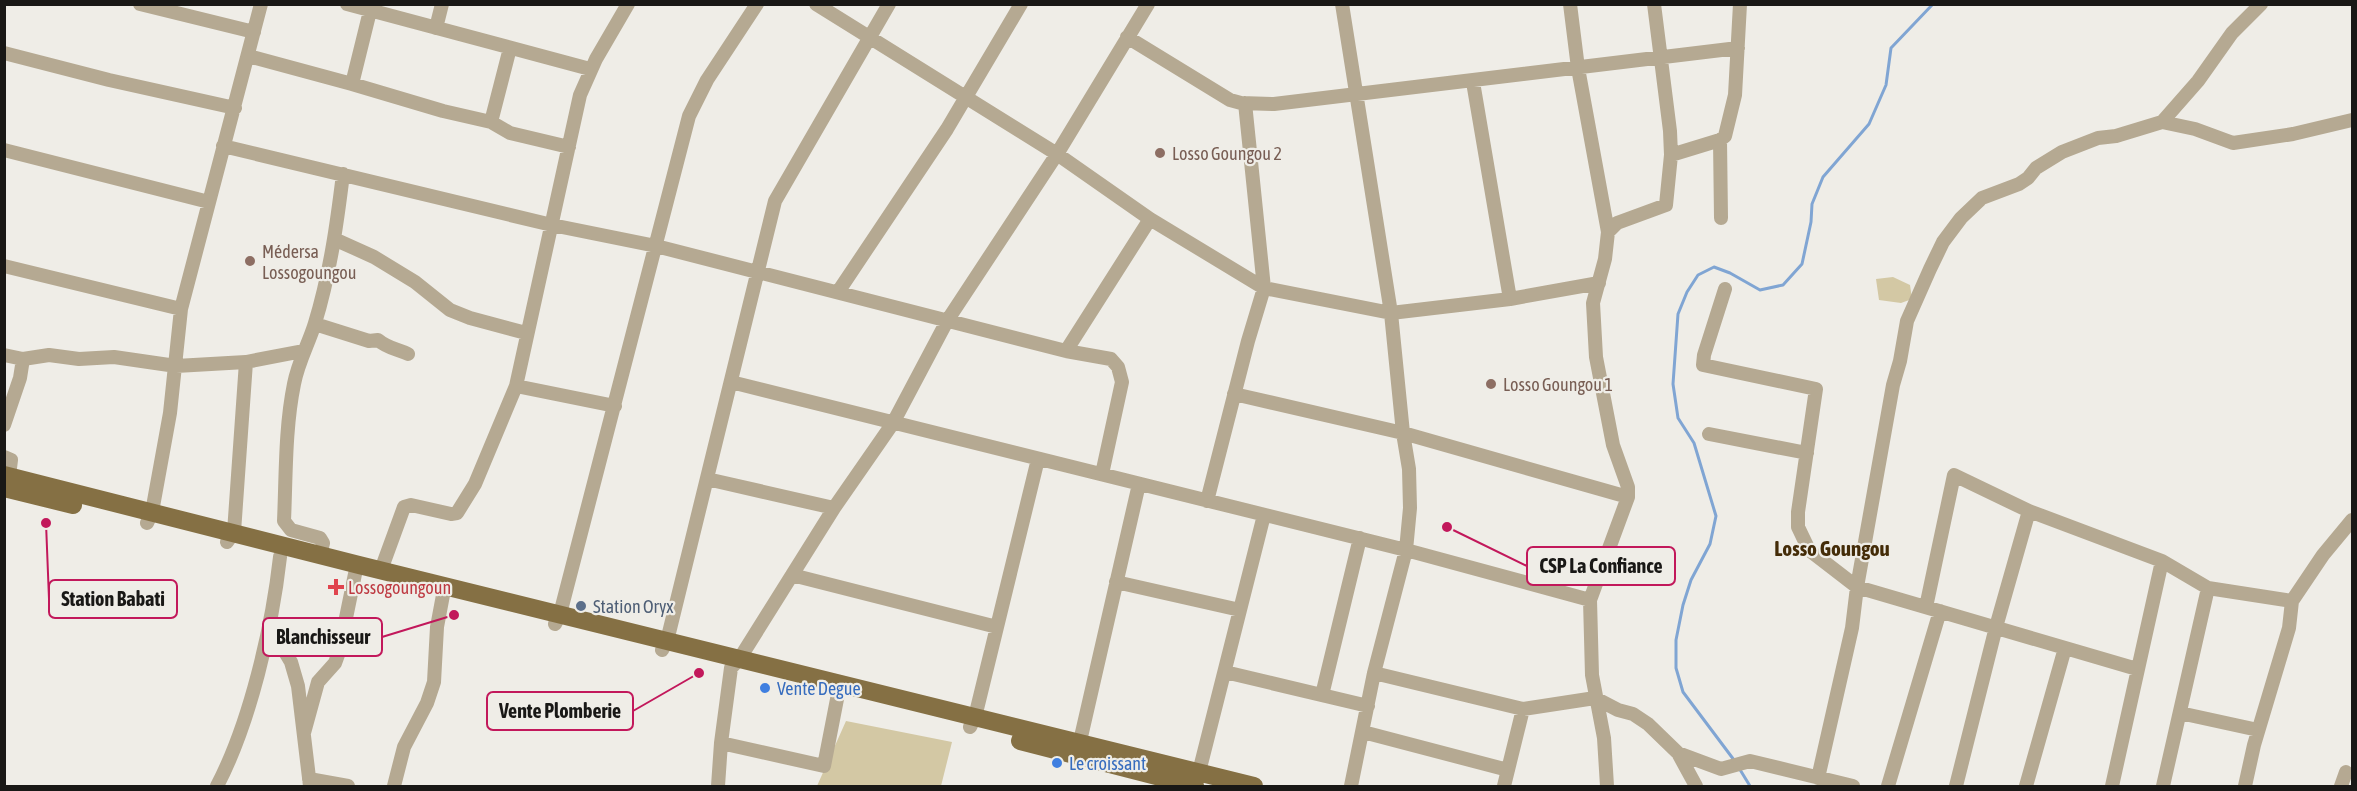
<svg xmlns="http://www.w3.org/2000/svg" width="2357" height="791" viewBox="0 0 2357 791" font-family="'Asap Condensed',sans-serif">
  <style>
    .green { fill: #d3c8a4 }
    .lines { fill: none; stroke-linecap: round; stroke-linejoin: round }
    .stream { stroke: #80a5d3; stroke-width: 3 }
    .minor { stroke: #b5a992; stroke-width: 14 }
    .major { stroke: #857044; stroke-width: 18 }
    .education-dot { fill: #8d6e63; stroke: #efede7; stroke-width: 2 }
    .health-dot { fill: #e0444e; stroke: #efede7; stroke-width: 2 }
    .service-dot { fill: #5c6f8a; stroke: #efede7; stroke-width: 2 }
    .shop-dot { fill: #3f7fe0; stroke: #efede7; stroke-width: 2 }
    .labels { text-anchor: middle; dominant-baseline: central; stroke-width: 4.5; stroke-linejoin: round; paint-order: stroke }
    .education-label { font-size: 18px; fill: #785e54; stroke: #efede7; text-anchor: start }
    .health-label { font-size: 18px; fill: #be3a42; stroke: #efede7; text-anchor: start }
    .service-label { font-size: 18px; fill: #4e5e75; stroke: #efede7; text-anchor: start }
    .shop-label { font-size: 18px; fill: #366cbe; stroke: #efede7; text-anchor: start }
    .quarter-label { font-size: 21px; font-weight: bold; fill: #442c08; stroke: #efede7 }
    .leader { fill: none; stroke: #c2185b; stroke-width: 2 }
    .callout-dot { fill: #c2185b; stroke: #efede7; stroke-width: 2 }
    .callout { fill: #efede7; stroke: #c2185b; stroke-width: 2 }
    .callout-label { font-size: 20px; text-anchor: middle; font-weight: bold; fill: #191816 }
  </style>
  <rect width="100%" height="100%" fill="#efede7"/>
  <path class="green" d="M 1893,277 L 1910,285 L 1912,299 L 1901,303 L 1879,300 L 1876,279 Z
    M 846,721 L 952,742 L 941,786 L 817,786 Z"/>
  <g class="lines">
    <path class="stream" d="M 1734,760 L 1683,692 L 1676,668 L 1676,640 L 1683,605 L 1691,580 L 1710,544 L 1716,516 L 1694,443 L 1678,418 L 1673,384 L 1678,314 L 1687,292 L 1698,275 L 1714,267 L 1730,273 L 1760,290 L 1783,285 L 1802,264 L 1811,222 L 1812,204 L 1823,177 L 1869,124 L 1886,85 L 1891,48 L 1933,4
      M 1739,768 L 1750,786"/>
    <path class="minor" d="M 140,4 L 254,32
      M 347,4 L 590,69
      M 816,4 L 1057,154 L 1150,219 L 1264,288 L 1391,313 L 1510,299 L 1599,283
      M 1342,4 L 1391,313 L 1403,433 L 1409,469 L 1410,508 L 1406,550 L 1374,673 L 1351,786
      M 1570,4 L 1578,68 L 1608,232 L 1605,259 L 1593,303 L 1596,357 L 1613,445 L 1628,487 L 1628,497 L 1590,600
      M 436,28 L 442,4
      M 1127,37 L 1230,100 L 1241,103 L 1274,104 L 1738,48
      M 4,53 L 109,80 L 235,108
      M 248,56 L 352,84 L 443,111 L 491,122 L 510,133 L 569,147
      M 1473,82 L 1510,299
      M 352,84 L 370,11
      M 491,122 L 510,48
      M 2162,122 L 2198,81 L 2232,33 L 2261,4
      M 1720,140 L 1721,218
      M 223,146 L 552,225 L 656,246 L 1066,351 L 1111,359 L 1118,367 L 1122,382 L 1102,474
      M 4,150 L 209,202
      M 1671,155 L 1720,140 L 1725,136 L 1735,95 L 1740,4
      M 1608,232 L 1617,223 L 1666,205 L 1671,155 L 1670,131 L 1654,4
      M 334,239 L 374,257 L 415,282 L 450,310 L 470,318 L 526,333
      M 4,266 L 181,309
      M 1725,289 L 1704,355 L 1703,365 L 1816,389 L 1798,512 L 1798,527 L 1809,550 L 1857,587 L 2137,669
      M 838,292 L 947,129 L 1021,4
      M 315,324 L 369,341 L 378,340 C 387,348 397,349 408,354
      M 1066,351 L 1150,219
      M 4,355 L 23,359 L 20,378 L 4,425
      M 23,359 L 49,355 L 79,359 L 114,357 L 176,366 L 246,362 L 303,351
      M 731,382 L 1406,550 L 1590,600 L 1592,675 L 1604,738 L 1607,786
      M 516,386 L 615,406
      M 1234,394 L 1403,433 L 1628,497
      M 1709,434 L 1807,453
      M 4,457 L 11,460 L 9,476
      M 707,479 L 834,508
      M 1207,501 L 1248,341 L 1264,288 L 1245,103
      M 147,523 L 152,512 L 170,413 L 181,309 L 261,4
      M 227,542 L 234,532 L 246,362
      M 320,555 L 323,543 L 320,538 L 291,530 L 284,521 C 286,476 285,428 294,384 C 298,362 309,343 315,323 C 330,274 337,223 343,174
      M 381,570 L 404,507 L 411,505 L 451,514 L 457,513 L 475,484 L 516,386 L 580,95 L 596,59 L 628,4
      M 792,575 L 997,627
      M 1116,582 L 1240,610
      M 1926,607 L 1954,475 L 2029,511 L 2162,561 L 2208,588 L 2292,601
      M 555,624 L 560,614 L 689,116 L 707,80 L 757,4
      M 269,625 L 291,662 L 298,686 L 310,786
      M 662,650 L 667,641 L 775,201 L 889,4
      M 1225,672 L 1368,706
      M 1374,673 L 1523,709 L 1595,698 L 1618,710 L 1633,714 L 1648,724 L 1678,753 L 1696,786
      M 1322,695 L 1360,538
      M 2180,713 L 2258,730
      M 970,727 L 975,717 L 1038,459
      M 1363,732 L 1508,770
      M 304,733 L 318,682 L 335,663 L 339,652 L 355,574 L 359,565
      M 721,743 L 824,766 L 838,694
      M 1078,750 L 1139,484
      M 1678,753 L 1721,769 L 1750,761 L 1853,786
      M 1199,772 L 1264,515
      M 1818,778 L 1852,628 L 1857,587 L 1893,385 L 1900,361 L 1907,321 L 1930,269 L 1943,242 L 1961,218 L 1982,198 L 2019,184 L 2028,178 L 2036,168 L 2062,152 L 2098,138 L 2116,136 L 2162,122 L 2195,129 L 2233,143 L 2293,134 L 2352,120
      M 309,779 L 348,786
      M 217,786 C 250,723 272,628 280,557
      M 394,786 L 404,747 L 427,703 L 434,682 L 437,627 L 443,595
      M 718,786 L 721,743 L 731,668 L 740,658 L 834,508 L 893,423 L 947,321 L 1057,154 L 1148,4
      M 1504,786 L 1523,709
      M 1888,786 L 1940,611
      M 1956,786 L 1996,627 L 2029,511
      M 2026,786 L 2065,648
      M 2112,786 L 2162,561
      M 2163,786 L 2208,588
      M 2245,786 L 2254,745 L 2289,628 L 2292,601 L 2323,555 L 2352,520
      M 2341,786 L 2346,772"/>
    <path class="major" d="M 4,475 L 359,565 L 1254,786
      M 4,488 L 73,505
      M 1020,741 L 1195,786"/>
  </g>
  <g class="education-dot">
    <circle cx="1160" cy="153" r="6"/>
    <circle cx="250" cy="261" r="6"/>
    <circle cx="1491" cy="384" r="6"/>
  </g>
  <path class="health-dot" d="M333 578h6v6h6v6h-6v6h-6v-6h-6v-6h6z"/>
  <circle class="service-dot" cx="581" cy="606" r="6"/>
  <g class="shop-dot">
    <circle cx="765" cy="688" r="6"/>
    <circle cx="1057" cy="763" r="6"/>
  </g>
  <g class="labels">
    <g class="education-label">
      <text x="1172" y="153">Losso Goungou 2</text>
      <text x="262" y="251">Médersa<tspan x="262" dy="21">Lossogoungou</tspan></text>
      <text x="1503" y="384">Losso Goungou 1</text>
    </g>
    <g class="health-label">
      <text x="348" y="587">Lossogoungoun</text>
    </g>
    <g class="service-label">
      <text x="593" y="606">Station Oryx</text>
    </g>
    <g class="shop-label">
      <text x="777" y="688">Vente Degue</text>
      <text x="1069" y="763">Le croissant</text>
    </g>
    <g class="quarter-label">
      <text x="1832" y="548">Losso Goungou</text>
    </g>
  </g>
  <path class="leader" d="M1447 527L1527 566M46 523L49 599M454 615L382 637M699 673L633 711"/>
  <g class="callout-dot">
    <circle cx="1447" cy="527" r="6"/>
    <circle cx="46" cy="523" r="6"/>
    <circle cx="454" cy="615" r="6"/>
    <circle cx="699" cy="673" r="6"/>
  </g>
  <g class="callout">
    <rect x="1527" y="547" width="148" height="38" rx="6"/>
    <rect x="49" y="580" width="128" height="38" rx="6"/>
    <rect x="263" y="618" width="119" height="38" rx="6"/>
    <rect x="487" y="692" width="146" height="38" rx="6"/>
  </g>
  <g class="callout-label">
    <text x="1601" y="573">CSP La Confiance</text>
    <text x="113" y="606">Station Babati</text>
    <text x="323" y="644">Blanchisseur</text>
    <text x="560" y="718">Vente Plomberie</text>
  </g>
  <rect width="2357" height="791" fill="none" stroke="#191816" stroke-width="12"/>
</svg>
